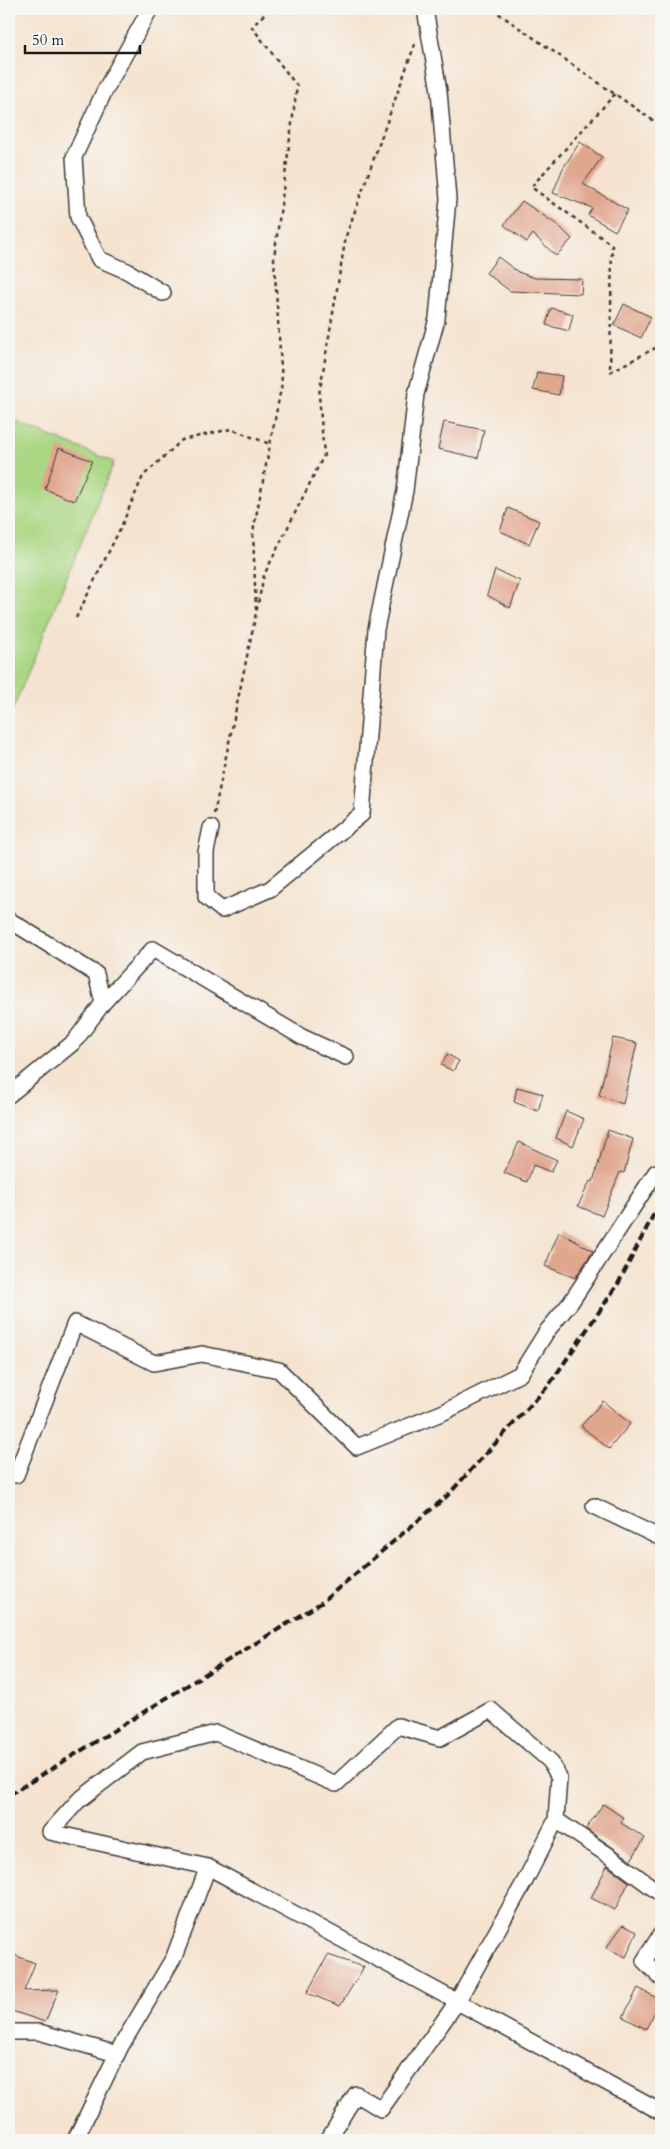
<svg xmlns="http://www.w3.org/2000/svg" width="670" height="2149" viewBox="0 0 670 2149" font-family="Cardo,serif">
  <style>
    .green { fill: #abd784; stroke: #647a50 }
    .building { fill: #e1a68e }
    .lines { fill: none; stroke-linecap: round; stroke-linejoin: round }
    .street-casing { stroke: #3d3a37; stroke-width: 18 }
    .path { stroke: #3d3a37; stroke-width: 2.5; stroke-dasharray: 4 4; stroke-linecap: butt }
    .street { stroke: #fff; stroke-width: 15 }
    .rail { stroke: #1c1c1c; stroke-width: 4; stroke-dasharray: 8 4; stroke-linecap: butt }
  </style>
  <rect width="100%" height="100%" fill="#f6f6f2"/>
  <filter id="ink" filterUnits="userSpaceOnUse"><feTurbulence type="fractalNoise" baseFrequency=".02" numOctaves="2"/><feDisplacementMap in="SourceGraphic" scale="10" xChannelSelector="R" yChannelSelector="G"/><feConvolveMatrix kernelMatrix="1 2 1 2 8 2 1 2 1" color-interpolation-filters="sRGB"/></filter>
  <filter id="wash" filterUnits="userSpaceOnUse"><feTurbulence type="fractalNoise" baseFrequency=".0096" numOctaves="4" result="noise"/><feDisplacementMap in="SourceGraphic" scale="20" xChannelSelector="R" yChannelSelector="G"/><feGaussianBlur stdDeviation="1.12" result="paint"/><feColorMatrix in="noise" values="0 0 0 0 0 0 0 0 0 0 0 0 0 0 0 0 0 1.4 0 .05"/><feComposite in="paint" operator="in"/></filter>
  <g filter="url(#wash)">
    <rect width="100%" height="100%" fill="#f5e3cf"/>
    <path class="green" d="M 9,419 L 114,462 L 9,719 Z"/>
    <g id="blocks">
      <path class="building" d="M 580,142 L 602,157 L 583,184 L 628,210 L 615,231 L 588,215 L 592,208 L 553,193 L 563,168 Z
        M 522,201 L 559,226 L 572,239 L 556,256 L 533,234 L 527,242 L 504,225 Z
        M 498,257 L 518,272 L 535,278 L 582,279 L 581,294 L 510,291 L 486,273 Z
        M 624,304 L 651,317 L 641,338 L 614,325 Z
        M 551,308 L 573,314 L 569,331 L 546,325 Z
        M 537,372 L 562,376 L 559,395 L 533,390 Z
        M 444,422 L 484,430 L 478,458 L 438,449 Z
        M 59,448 L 92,461 L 74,501 L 45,489 Z
        M 508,508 L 539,521 L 529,544 L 500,531 Z
        M 495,570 L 520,581 L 510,608 L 487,595 Z
        M 613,1038 L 637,1043 L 623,1104 L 599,1095 Z
        M 447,1054 L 459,1061 L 453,1071 L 441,1065 Z
        M 517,1087 L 543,1094 L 538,1111 L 514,1102 Z
        M 566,1111 L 584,1119 L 573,1146 L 556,1138 Z
        M 608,1130 L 633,1139 L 624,1173 L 620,1172 L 602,1216 L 578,1206 L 590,1181 L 593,1182 Z
        M 519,1142 L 557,1160 L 551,1172 L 533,1165 L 527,1182 L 504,1173 Z
        M 559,1232 L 593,1251 L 575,1278 L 545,1266 Z
        M 603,1401 L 630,1424 L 609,1449 L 581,1426 Z
        M 603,1804 L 624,1818 L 621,1823 L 645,1838 L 631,1860 L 586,1829 Z
        M 607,1866 L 629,1882 L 615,1910 L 591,1898 Z
        M 623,1925 L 637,1932 L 626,1957 L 606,1948 Z
        M 9,1953 L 35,1963 L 24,1991 L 59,1990 L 45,2022 L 9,2010 Z
        M 328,1955 L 364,1967 L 340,2006 L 307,1993 Z
        M 638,1988 L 661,2000 L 646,2029 L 623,2017 Z"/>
    </g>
  </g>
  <g filter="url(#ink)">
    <use href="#blocks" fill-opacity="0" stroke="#3d3a37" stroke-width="1"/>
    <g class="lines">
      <g class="street-casing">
        <path id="street" d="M 150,9 L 104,92 L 74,157 L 78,217 L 99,259 L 127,271 L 163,293
          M 211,828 L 206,852 L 206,897 L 222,910 L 270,889 L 362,814 L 376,629 L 405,491 L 416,394 L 437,319 L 448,199 L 439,91 L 425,9
          M 9,920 L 96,974 L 103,1003 L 74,1042 L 9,1095
          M 103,1003 L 153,949 L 302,1037 L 346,1057
          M 9,1472 L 16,1475 L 75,1323 L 154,1363 L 202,1354 L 279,1370 L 357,1447 L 444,1412 L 520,1374 L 547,1331 L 571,1302 L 656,1172
          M 594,1506 L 661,1538
          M 556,1820 L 611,1857 L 661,1894
          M 661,1934 L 644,1961 L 661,1978
          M 9,2032 L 39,2032 L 117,2054
          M 75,2140 L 121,2046 L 174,1957 L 208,1867
          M 328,2140 L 356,2094 L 381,2109 L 457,2002 L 526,1879 L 556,1820 L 559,1777 L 550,1761 L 491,1710 L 440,1738 L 398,1726 L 336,1784 L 216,1733 L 142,1752 L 78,1801 L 50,1832 L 208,1867 L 661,2112"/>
      </g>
      <path class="path" d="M 389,9 L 410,12
        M 492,9 L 661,126
        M 615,94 L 531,187 L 612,245 L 610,372 L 661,345
        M 256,610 L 253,532 L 282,383 L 274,258 L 297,86 L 252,27 L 269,9
        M 76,618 L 121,527 L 143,476 L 182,440 L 231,429 L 270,444
        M 214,814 L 264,575 L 324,455 L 319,395 L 346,236 L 415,44"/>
      <use href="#street" class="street"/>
      <path class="rail" d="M 9,1795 L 321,1603 L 447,1496 L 549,1385 L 618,1284 L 661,1200"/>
    </g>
  </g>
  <rect width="670" height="2149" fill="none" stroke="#f6f6f2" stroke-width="30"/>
  <path d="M25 45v8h115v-8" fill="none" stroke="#1c1c1c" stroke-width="2.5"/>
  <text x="32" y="45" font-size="15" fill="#1c1c1c" stroke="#f6f6f2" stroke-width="4" paint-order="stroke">50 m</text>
</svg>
